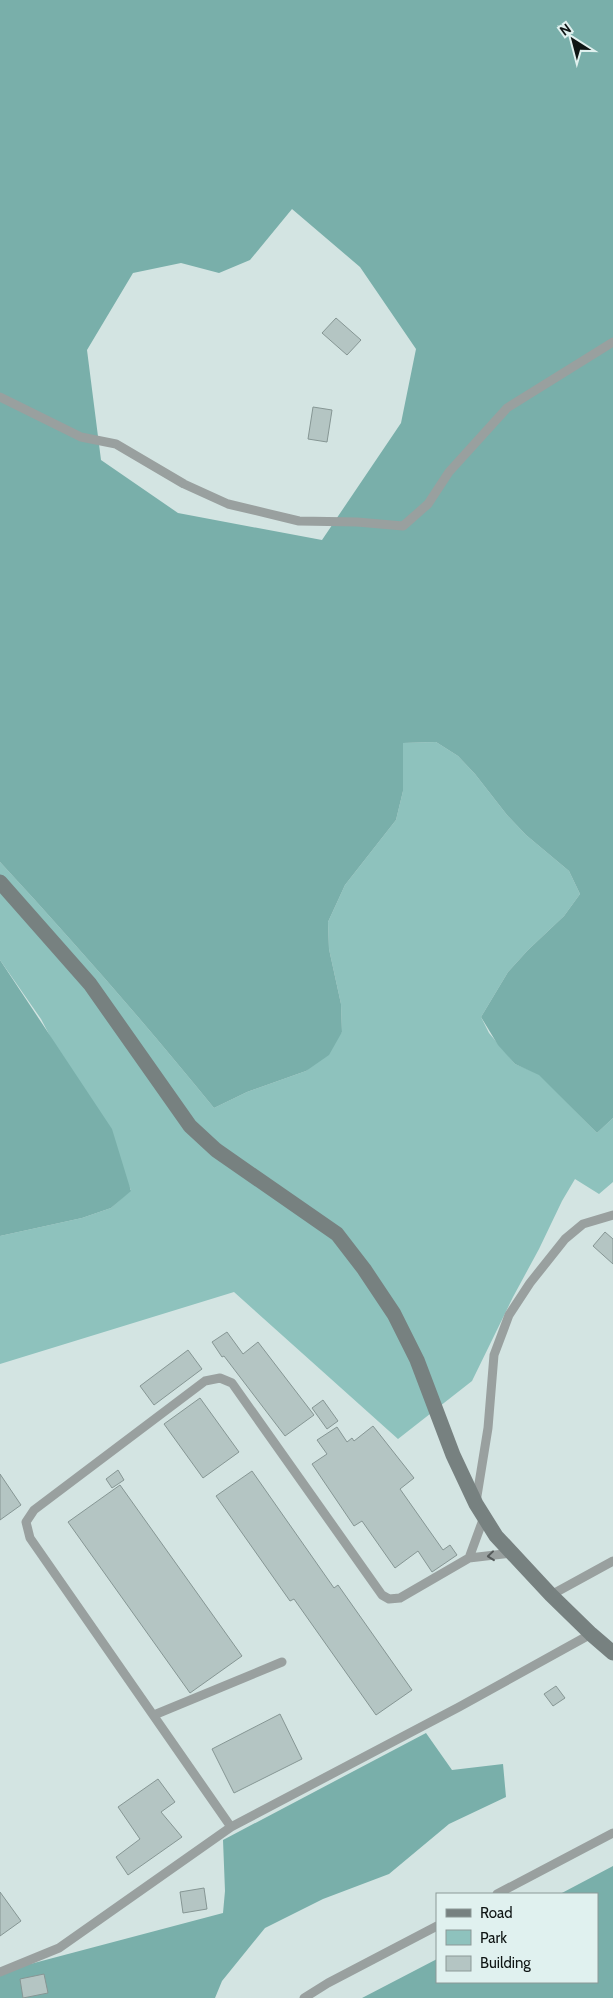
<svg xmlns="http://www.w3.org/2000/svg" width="613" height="1998" viewBox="0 0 613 1998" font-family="Cabin,sans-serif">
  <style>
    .green { fill: #8ec2bd }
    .forest { fill: #79afaa; fill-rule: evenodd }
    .building { fill: #b4c5c3; stroke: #869694 }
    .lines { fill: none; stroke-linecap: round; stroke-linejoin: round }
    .lane { stroke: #99a09f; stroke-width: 9 }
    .secondary { stroke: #778180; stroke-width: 15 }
    .oneway { stroke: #545a5a }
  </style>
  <rect width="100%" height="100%" fill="#d3e4e2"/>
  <path class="green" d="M 436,742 L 458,756 L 475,774 L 507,815 L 526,835 L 569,871 L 580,894 L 564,916 L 528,950 L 508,972 L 481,1017 L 489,1033 L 515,1064 L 539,1074 L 597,1133 L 613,1118 L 613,1182 L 599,1194 L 575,1179 L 562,1201 L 539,1249 L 513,1297 L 472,1381 L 398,1439 L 234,1292 L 0,1364 L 0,1236 L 82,1218 L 111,1208 L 131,1190 L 41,1019 L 0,960 L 0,862 C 74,942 145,1023 214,1108 L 247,1092 L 306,1071 L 342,1032 L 341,1004 L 329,949 L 328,922 L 345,885 L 396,820 L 403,791 L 403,743 Z"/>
  <path class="forest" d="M 0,0 L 613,0 L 613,1118 L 597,1133 L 539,1075 L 515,1064 L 498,1045 L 481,1017 L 508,972 L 528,950 L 564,916 L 580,894 L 569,871 L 526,835 L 507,815 L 475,774 L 458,756 L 436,742 L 403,743 L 403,791 L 396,820 L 345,885 L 328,922 L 329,949 L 341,1004 L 342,1032 L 329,1055 L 306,1071 L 247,1092 L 214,1108 C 145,1023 74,942 0,862 ZM 292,209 L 360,267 L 416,349 L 401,423 L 322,540 L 178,513 L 101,460 L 87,350 L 133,273 L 181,263 L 219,273 L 250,260 Z
    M 0,960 L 112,1129 L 131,1191 L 111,1208 L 82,1218 L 0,1236 Z
    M 426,1733 L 452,1770 L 503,1764 L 506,1797 L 449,1824 L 389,1874 L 323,1899 L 265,1928 L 222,1981 L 215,1998 L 0,1998 L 0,1972 L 223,1913 L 225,1891 L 223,1840 Z
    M 613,1866 L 613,1998 L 362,1998 L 437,1959 L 437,1982 L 597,1982 L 597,1894 L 560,1894 Z"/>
  <path class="building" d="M 336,318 L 361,340 L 347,355 L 322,333 Z
    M 313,407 L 332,410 L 327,442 L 308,439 Z
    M 605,1232 L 613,1239 L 613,1264 L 593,1246 Z
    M 227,1332 L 243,1354 L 258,1342 L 314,1415 L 285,1436 L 224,1356 L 222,1357 L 212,1342 Z
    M 188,1350 L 202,1369 L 154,1405 L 140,1386 Z
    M 200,1398 L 239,1452 L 203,1478 L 164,1424 Z
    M 323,1400 L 338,1421 L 327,1429 L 312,1408 Z
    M 373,1426 L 414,1478 L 400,1489 L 443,1550 L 450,1545 L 457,1555 L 432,1572 L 418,1551 L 395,1568 L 362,1521 L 354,1526 L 312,1464 L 327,1454 L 317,1440 L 337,1427 L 347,1442 L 352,1438 L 354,1441 Z
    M 118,1470 L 124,1480 L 112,1488 L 106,1479 Z
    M 252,1471 L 334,1588 L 338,1585 L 412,1690 L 376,1715 L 294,1599 L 290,1601 L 216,1496 Z
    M 0,1474 L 21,1505 L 0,1520 Z
    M 120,1485 L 242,1656 L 190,1693 L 68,1522 Z
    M 556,1686 L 565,1698 L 553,1706 L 544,1694 Z
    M 280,1714 L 302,1759 L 234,1793 L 212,1749 Z
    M 158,1779 L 175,1802 L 161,1812 L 182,1837 L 128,1875 L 116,1857 L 140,1839 L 118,1807 Z
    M 204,1888 L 207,1909 L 183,1913 L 180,1892 Z
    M 0,1892 L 21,1921 L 0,1936 Z
    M 44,1974 L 48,1993 L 23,1998 L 20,1979 Z"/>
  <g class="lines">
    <path class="lane" d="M 0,397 L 81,437 L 116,444 L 184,484 L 228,504 L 299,521 L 357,522 L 403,526 L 428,504 L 449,472 L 507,408 L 613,342
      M 476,1502 L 488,1428 L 494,1355 L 509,1315 L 530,1283 L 565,1239 L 583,1224 L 613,1215
      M 469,1558 L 484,1517
      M 551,1595 L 613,1561
      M 154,1715 L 282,1662
      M 231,1827 L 30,1538 L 26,1522 L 34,1510 L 205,1381 L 220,1378 L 232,1383 L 382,1595 L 389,1599 L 400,1598 L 469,1558 L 512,1553
      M 497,1894 L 613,1833
      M 0,1972 L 59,1948 L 231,1827 L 459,1707 L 591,1634
      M 304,1998 L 328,1983 L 437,1926"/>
    <path class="secondary" d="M 0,882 L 90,984 L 190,1126 L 216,1150 L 337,1234 L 364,1269 L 394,1314 L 417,1360 L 453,1455 L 476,1504 L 496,1536 L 551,1595 L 591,1634 L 613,1653"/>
  </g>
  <defs><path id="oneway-chevron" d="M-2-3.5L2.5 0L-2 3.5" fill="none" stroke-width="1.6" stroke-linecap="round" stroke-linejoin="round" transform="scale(1.25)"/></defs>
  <use class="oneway" href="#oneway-chevron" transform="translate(491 1556) rotate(174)"/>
  <rect x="436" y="1893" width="162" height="90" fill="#e0f1ef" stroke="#8c9997"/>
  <rect x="446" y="1909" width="25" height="8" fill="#778180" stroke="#8c9997"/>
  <text x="480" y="1918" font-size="15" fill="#0f1514">Road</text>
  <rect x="446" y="1930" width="25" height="15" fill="#8ec2bd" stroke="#8c9997"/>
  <text x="480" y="1943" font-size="15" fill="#0f1514">Park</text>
  <rect x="446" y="1956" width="25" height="15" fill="#b4c5c3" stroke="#8c9997"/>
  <text x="480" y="1968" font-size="15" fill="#0f1514">Building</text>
  <g transform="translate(573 40) rotate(324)" stroke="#e0f1ef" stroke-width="4" paint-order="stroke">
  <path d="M0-4L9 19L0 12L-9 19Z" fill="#0f1514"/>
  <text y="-8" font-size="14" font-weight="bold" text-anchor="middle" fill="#0f1514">N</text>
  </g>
</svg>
